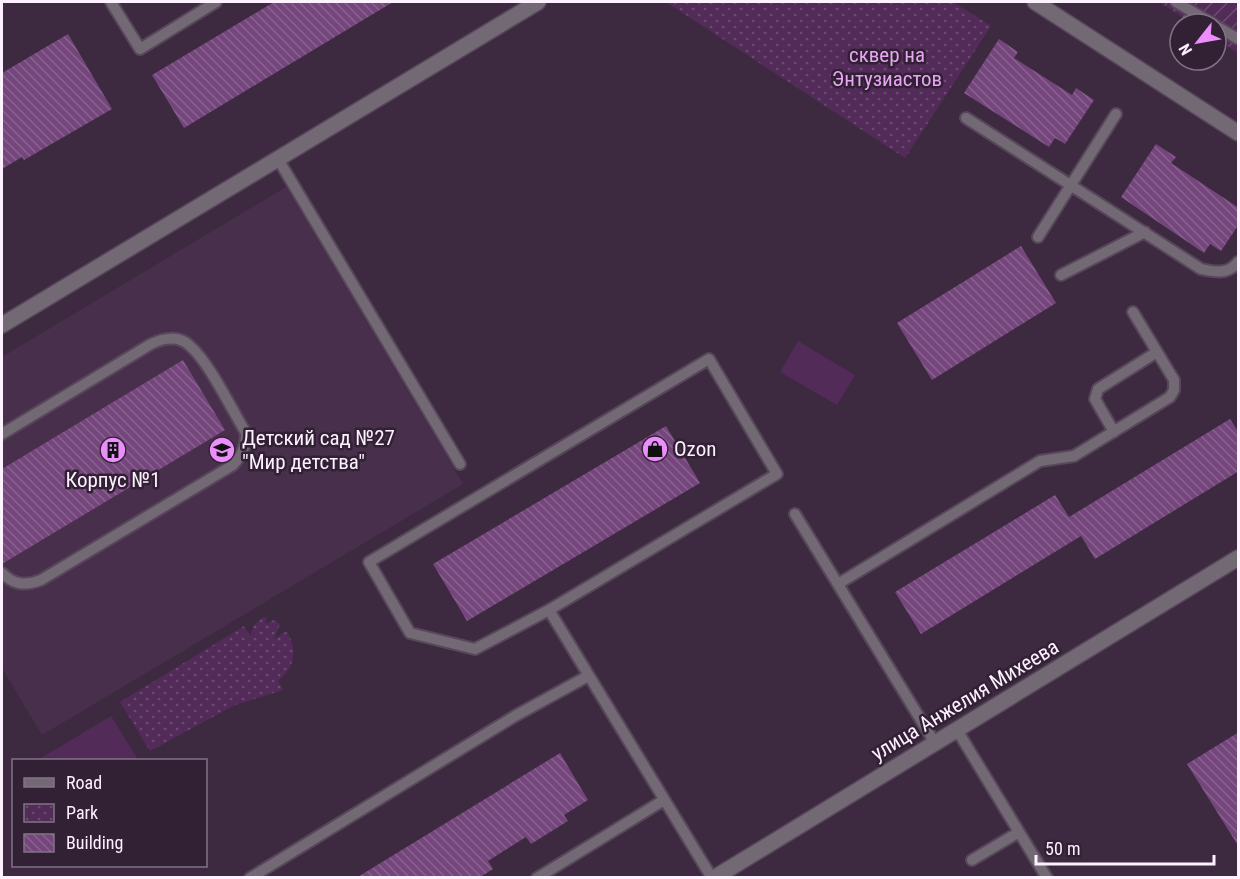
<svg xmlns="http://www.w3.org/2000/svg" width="1240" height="879" viewBox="0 0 1240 879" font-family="'Roboto Condensed',sans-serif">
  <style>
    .built { fill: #48304c }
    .park { fill: url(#park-dots) }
    .garden { fill: url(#garden-furrows) }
    .pitch { fill: #522b59 }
    .building { fill: url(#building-back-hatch) }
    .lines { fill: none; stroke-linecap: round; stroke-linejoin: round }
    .service-casing { stroke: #58465b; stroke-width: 14 }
    .minor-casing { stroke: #58465b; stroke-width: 18 }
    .service { stroke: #726974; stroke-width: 10 }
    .minor { stroke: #726974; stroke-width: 15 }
    .labels { text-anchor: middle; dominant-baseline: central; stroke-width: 5; stroke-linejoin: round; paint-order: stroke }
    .park-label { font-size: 21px; fill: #e8a5f4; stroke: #322035 }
    .poi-label { font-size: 21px; fill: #fdf0ff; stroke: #322035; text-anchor: start }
    .street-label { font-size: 21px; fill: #fdf0ff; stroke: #322035 }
  </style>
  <defs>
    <pattern id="park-dots" width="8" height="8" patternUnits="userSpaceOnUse" patternTransform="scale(1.5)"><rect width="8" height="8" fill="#522b59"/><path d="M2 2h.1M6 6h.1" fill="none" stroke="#6c4a72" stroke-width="1.8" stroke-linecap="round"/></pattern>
    <pattern id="garden-furrows" width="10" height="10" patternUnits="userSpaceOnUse" patternTransform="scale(1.5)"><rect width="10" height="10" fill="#522b59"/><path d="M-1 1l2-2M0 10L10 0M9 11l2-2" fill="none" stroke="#6c4a72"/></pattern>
    <pattern id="building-back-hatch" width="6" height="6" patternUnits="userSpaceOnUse" patternTransform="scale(1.5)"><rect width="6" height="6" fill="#74467c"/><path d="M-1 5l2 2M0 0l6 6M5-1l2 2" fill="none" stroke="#896190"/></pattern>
  </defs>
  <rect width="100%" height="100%" fill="#3d2a40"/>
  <path class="built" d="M 286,187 L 463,484 L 42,735 L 2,668 L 2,357 Z"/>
  <path class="park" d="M 666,2 L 953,2 L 991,26 L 905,158 Z
    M 263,617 L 267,618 L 265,624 L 274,620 L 280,624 L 274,639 L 287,631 C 297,650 296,666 278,681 L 283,690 L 235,705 L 150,751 L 120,702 L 244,626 L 250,636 L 254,625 Z"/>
  <path class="garden" d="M 1159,2 L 1238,2 L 1238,53 L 1216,39 L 1216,24 L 1193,24 Z"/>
  <path class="pitch" d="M 798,341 L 855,375 L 837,405 L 780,372 Z
    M 111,716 L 137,758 L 132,760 L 38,760 Z"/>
  <path class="building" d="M 274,2 L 393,2 L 184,128 L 152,75 Z
    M 68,34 L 112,109 L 24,160 L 22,157 L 2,169 L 2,73 Z
    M 999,39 L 1018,52 L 1014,58 L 1072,95 L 1076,88 L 1094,100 L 1065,144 L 1055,138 L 1049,147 L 964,93 Z
    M 1156,144 L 1176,157 L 1171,163 L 1239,208 L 1239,224 L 1221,251 L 1210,244 L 1204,253 L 1121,197 Z
    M 1021,246 L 1056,303 L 932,380 L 897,323 Z
    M 183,360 L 225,430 L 2,564 L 2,469 Z
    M 1230,419 L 1239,433 L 1239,471 L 1095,559 L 1081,536 L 921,634 L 895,592 L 1055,495 L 1069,517 Z
    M 666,426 L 700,483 L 467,621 L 433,564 Z
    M 1239,732 L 1239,847 L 1187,764 Z
    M 560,753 L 588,800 L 564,815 L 568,821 L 531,844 L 526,837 L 488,861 L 493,869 L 479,878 L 356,878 Z"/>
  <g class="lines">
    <g class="service-casing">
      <path id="service" d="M 111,2 L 140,49 L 216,2
        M 1176,2 L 1213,24
        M 1216,26 L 1238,39
        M 966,118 L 1201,269 C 1214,272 1228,275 1238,262
        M 278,159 L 460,464
        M 1038,237 L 1116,114
        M 1061,275 L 1145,232
        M 1114,432 L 1095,399 L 1098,389 L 1157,352
        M 2,434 L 151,344 C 163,338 179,335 190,346 C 209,362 232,410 246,433 C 246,447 242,455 233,465 L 41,580 C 25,586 14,585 2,573
        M 795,514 L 935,743
        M 838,584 L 1040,461 L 1074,456 L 1170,397 L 1174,390 L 1174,380 L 1133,312
        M 549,610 L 475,649 L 410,633 L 369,562 L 709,359 L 777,474 L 549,610 L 712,878
        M 957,730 L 1047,878
        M 972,860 L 1019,832
        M 250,878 L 515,716 L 588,676
        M 537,878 L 664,800"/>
    </g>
    <g class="minor-casing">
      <path id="minor" d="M 1035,2 L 1238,133
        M 2,325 L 538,2
        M 714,878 L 1238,558"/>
    </g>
    <use href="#service" class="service"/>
    <use href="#minor" class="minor"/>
  </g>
  <defs>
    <g id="shop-disc" transform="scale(1.35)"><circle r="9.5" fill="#eb8dfb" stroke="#322035"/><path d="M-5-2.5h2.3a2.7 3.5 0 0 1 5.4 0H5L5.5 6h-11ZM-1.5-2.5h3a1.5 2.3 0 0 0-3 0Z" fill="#111"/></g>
    <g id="building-disc" transform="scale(1.35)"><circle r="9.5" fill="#eb8dfb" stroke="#322035"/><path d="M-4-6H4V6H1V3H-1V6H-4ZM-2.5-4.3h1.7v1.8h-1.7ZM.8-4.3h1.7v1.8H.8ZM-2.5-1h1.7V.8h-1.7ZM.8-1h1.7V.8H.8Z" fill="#111"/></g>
    <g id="school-disc" transform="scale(1.35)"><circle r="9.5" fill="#eb8dfb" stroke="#322035"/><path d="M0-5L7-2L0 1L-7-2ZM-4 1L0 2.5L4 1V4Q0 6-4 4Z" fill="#111"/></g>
  </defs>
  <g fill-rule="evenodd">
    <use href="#shop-disc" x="655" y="449"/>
    <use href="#building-disc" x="113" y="450"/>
    <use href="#school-disc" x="222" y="450"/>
  </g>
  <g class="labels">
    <g class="park-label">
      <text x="887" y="55">сквер на<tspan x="887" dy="24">Энтузиастов</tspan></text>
    </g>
    <g class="poi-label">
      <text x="242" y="438">Детский сад №27<tspan x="242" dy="24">"Мир детства"</tspan></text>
      <text x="674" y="449">Ozon</text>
      <text x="113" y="480" text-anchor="middle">Корпус №1</text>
    </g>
    <g class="street-label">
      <text transform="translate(965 700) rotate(-31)">улица Анжелия Михеева</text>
    </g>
  </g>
  <rect width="1240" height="879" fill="none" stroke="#fdf0ff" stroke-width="6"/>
  <rect x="12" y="759" width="195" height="108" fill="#322035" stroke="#837386" stroke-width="1.5"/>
  <rect x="24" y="778" width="30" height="9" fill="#726974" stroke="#837386" stroke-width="1.5"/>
  <text x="66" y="789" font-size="18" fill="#fdf0ff">Road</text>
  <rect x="24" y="804" width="30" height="18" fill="url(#park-dots)" stroke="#837386" stroke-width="1.5"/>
  <text x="66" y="819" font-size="18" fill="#fdf0ff">Park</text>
  <rect x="24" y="834" width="30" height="18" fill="url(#building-back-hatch)" stroke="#837386" stroke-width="1.5"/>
  <text x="66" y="849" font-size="18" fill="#fdf0ff">Building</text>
  <g transform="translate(1198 42) rotate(239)"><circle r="28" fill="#322035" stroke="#837386" stroke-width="1.5"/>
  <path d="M0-4.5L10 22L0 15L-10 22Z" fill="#eb8dfb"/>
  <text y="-9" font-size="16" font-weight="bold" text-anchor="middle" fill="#fdf0ff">N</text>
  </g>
  <path d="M1036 855v9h178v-9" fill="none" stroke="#fdf0ff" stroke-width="3"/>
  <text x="1045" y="855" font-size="18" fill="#fdf0ff" stroke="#322035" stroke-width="4.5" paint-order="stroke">50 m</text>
</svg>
